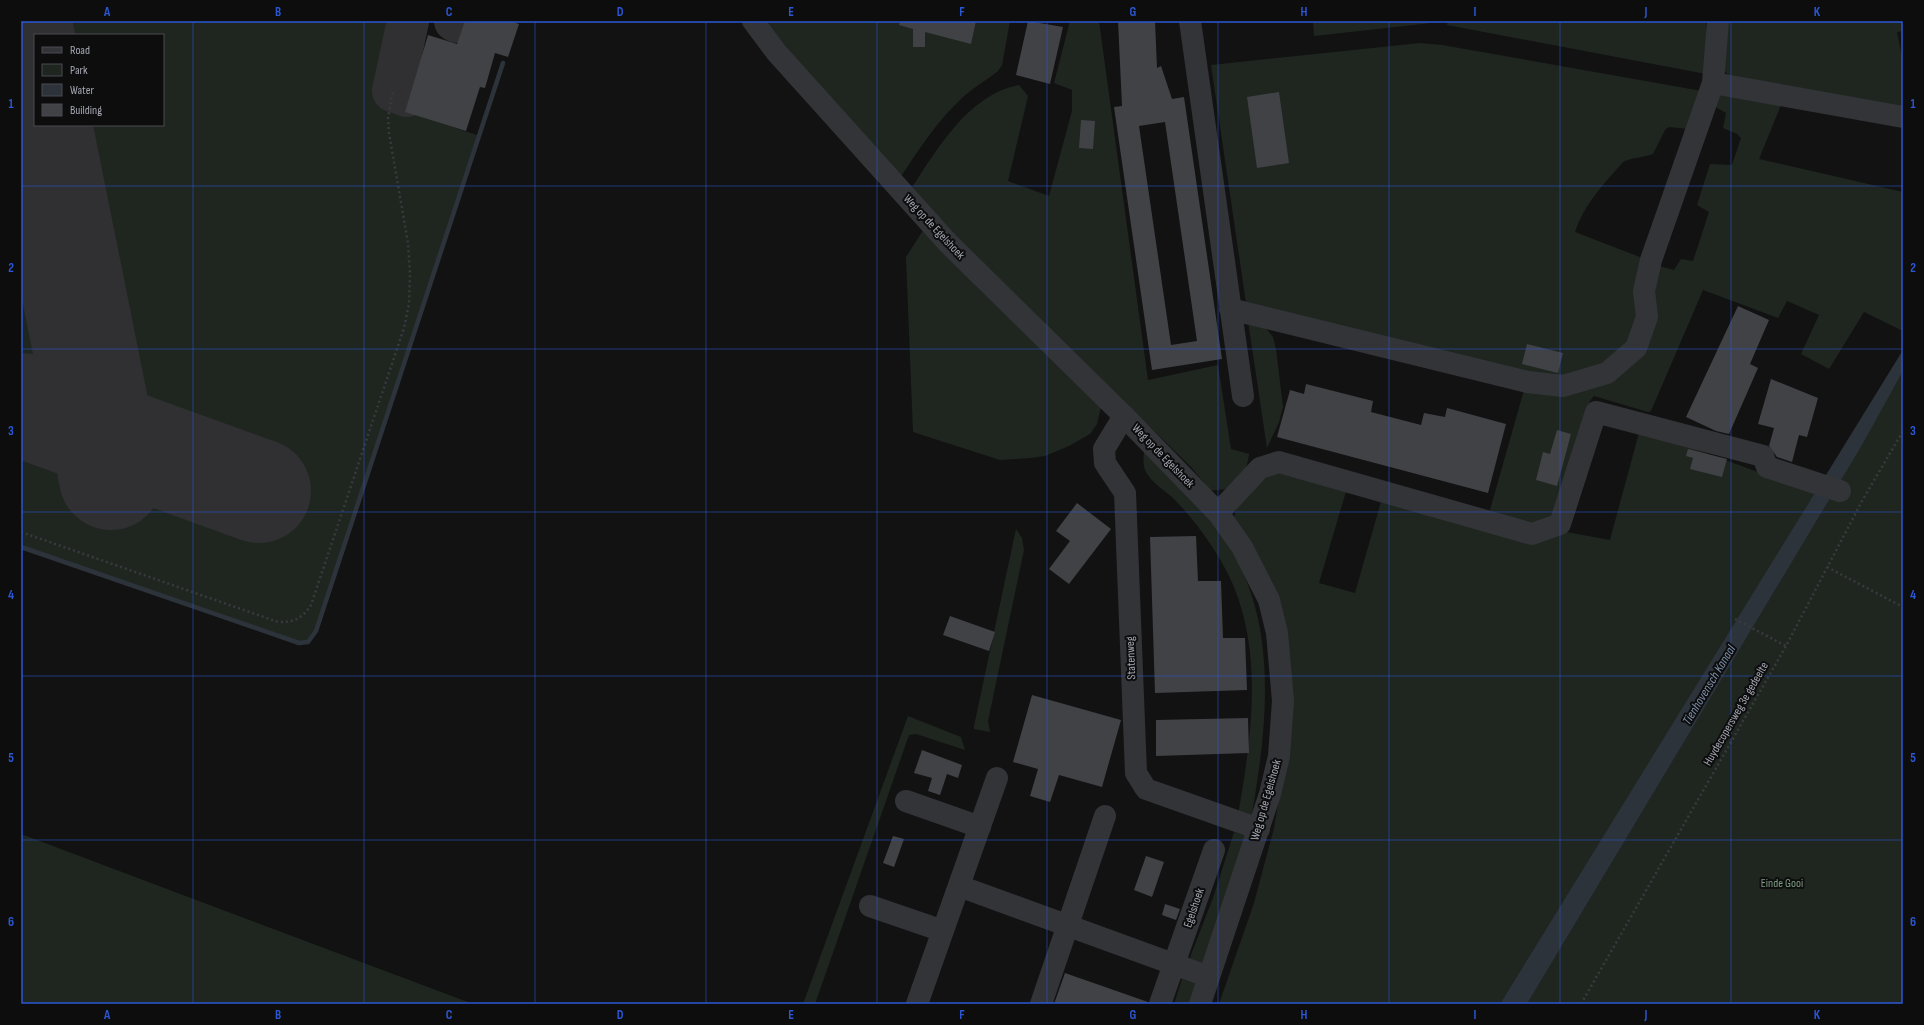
<svg xmlns="http://www.w3.org/2000/svg" width="1924" height="1025" viewBox="0 0 1924 1025" font-family="'Sofia Sans Condensed',sans-serif">
  <style>
    .green { fill: #1f2620; fill-rule: evenodd }
    .water { fill: #2d333a }
    .lines { fill: none; stroke-linecap: round; stroke-linejoin: round }
    .stream { stroke: #2d333a; stroke-width: 4.5 }
    .taxiway { stroke: #303033; stroke-width: 42 }
    .runway { stroke: #303033; stroke-width: 104 }
    .building { fill: #414246; fill-rule: evenodd }
    .path { stroke: #393a3f; stroke-width: 2.5; stroke-dasharray: 2 3; stroke-linecap: butt }
    .minor { stroke: #333438; stroke-width: 22 }
    .grid { fill: none; stroke: #2b57d4; stroke-width: 1; stroke-opacity: 0.55 }
    .labels { text-anchor: middle; dominant-baseline: central; stroke-width: 4; stroke-linejoin: round; paint-order: stroke }
    .street-label { font-size: 12px; fill: #a5a7b2; stroke: #0d0d0e }
    .park-label { font-size: 12px; fill: #7d9c83; stroke: #0d0d0e }
    .water-label { font-size: 13px; font-style: italic; fill: #7f91aa; stroke: #0d0d0e }
    .neatline { fill: none; stroke: #2b57d4; stroke-width: 1.5 }
    .grid-label { font-size: 13px; text-anchor: middle; font-weight: bold; fill: #2b57d4 }
  </style>
  <rect width="100%" height="100%" fill="#121213"/>
  <path class="green" d="M 21,21 L 400,21 L 383,104 L 480,136 L 316,631 L 308,642 L 299,643 L 21,547 ZM 35,35 L 163,35 L 163,125 L 35,125 Z
    M 766,21 L 1010,21 L 1002,65 L 998,71 C 987,80 974,87 963,97 C 938,120 919,149 900,178 L 809,77 Z
    M 1070,21 L 1099,21 L 1148,380 L 1218,365 L 1231,449 L 1249,454 C 1246,478 1236,492 1210,490 L 1192,468 L 948,229 L 911,189 C 937,149 969,94 1019,85 L 1028,96 L 1008,181 L 1049,196 L 1072,111 L 1072,90 L 1054,83 Z
    M 1313,21 L 1431,21 L 1431,23 L 1314,36 Z
    M 1448,21 L 1706,21 L 1706,74 L 1447,25 Z
    M 1725,21 L 1903,21 L 1903,31 L 1897,32 L 1903,62 L 1903,110 L 1729,76 L 1724,70 Z
    M 1420,43 L 1442,45 L 1702,91 L 1689,129 L 1669,127 L 1665,130 L 1653,154 C 1642,158 1632,157 1623,162 C 1603,185 1585,203 1575,232 L 1645,259 L 1640,318 L 1622,352 L 1608,363 L 1568,376 L 1550,377 L 1246,303 L 1211,65 Z
    M 1716,94 L 1781,105 L 1759,159 L 1903,192 L 1903,331 L 1864,312 L 1829,369 L 1801,354 L 1819,315 L 1787,301 L 1778,318 L 1703,290 L 1651,411 L 1648,412 L 1594,396 L 1590,401 L 1556,514 L 1538,528 L 1488,517 L 1524,390 L 1615,377 L 1652,306 L 1659,266 L 1674,270 L 1681,259 L 1693,261 L 1709,212 L 1697,205 L 1710,164 L 1732,165 L 1741,138 L 1737,134 L 1723,128 L 1726,113 L 1712,105 Z
    M 924,229 L 1101,407 L 1097,424 L 1090,434 L 1069,446 L 1045,456 L 1031,458 L 1000,460 L 913,432 L 906,257 Z
    M 1248,321 L 1263,325 L 1273,337 L 1276,349 L 1283,407 L 1279,422 L 1267,448 Z
    M 1903,371 L 1903,1004 L 1527,1004 L 1836,488 Z
    M 1640,429 L 1816,493 L 1500,1004 L 1219,1004 L 1254,903 L 1274,828 L 1282,780 L 1288,697 L 1233,521 L 1236,509 L 1245,498 L 1268,476 L 1276,472 L 1347,488 L 1319,583 L 1355,593 L 1382,498 L 1610,540 Z
    M 1145,449 C 1176,482 1211,515 1234,555 C 1279,634 1266,734 1251,819 L 1238,815 C 1251,741 1263,658 1234,587 C 1221,556 1198,524 1175,500 C 1166,491 1150,482 1145,470 C 1143,463 1143,455 1145,449 Z
    M 1016,529 L 1022,538 L 1024,550 L 988,721 L 990,732 L 974,729 L 974,726 Z
    M 908,716 L 961,737 L 965,750 L 916,734 L 909,735 L 815,1004 L 803,1004 Z
    M 1234,832 L 1247,836 L 1205,971 L 1187,965 L 1213,898 Z
    M 21,834 L 473,1004 L 21,1004 Z
    M 1182,979 L 1200,985 L 1194,1004 L 1174,1004 Z"/>
  <path class="water" d="M 1903,350 L 1903,371 L 1862,445 L 1527,1004 L 1500,1004 Z"/>
  <g class="lines">
    <path class="stream" d="M 21,547 L 299,643 L 308,642 L 316,631 L 503,63"/>
    <path class="taxiway" d="M 455,21 L 458,22
      M 407,96 L 393,91 L 408,21"/>
    <path class="runway" d="M 21,29 L 35,99
      M 40,125 L 111,478
      M 21,405 L 259,491"/>
  </g>
  <path class="building" d="M 465,21 L 510,21 L 519,24 L 508,57 L 495,53 L 485,88 L 480,87 L 466,131 L 405,112 L 428,35 L 457,44 Z
    M 900,21 L 976,21 L 971,44 L 925,32 L 925,47 L 913,47 L 913,29 L 899,25 Z
    M 1028,21 L 1063,27 L 1050,84 L 1016,75 Z
    M 1118,21 L 1155,21 L 1157,68 L 1161,66 L 1172,99 L 1184,97 L 1222,359 L 1152,370 L 1114,107 L 1122,106 ZM 1165,122 L 1197,341 L 1171,345 L 1139,126 Z
    M 1279,92 L 1289,163 L 1257,168 L 1247,97 Z
    M 1081,120 L 1095,121 L 1093,149 L 1079,148 Z
    M 1738,306 L 1769,320 L 1750,364 L 1758,368 L 1729,434 L 1716,431 L 1686,417 Z
    M 1527,344 L 1563,353 L 1558,373 L 1522,364 Z
    M 1771,379 L 1818,398 L 1807,437 L 1799,435 L 1792,462 L 1777,457 L 1769,446 L 1774,428 L 1758,424 Z
    M 1306,384 L 1373,401 L 1371,412 L 1421,425 L 1424,413 L 1445,417 L 1447,408 L 1506,424 L 1488,493 L 1277,437 L 1290,390 L 1304,394 Z
    M 1557,430 L 1571,434 L 1557,486 L 1536,480 L 1543,452 L 1550,454 Z
    M 1688,449 L 1727,459 L 1722,477 L 1690,469 L 1693,458 L 1686,456 Z
    M 1077,503 L 1111,529 L 1069,584 L 1049,569 L 1070,541 L 1056,531 Z
    M 1196,536 L 1198,581 L 1221,581 L 1223,638 L 1245,638 L 1247,690 L 1155,693 L 1150,537 Z
    M 950,616 L 995,632 L 989,651 L 943,635 Z
    M 1032,695 L 1121,720 L 1102,787 L 1059,775 L 1050,802 L 1030,796 L 1038,769 L 1013,762 Z
    M 1248,718 L 1249,753 L 1156,756 L 1156,720 Z
    M 922,750 L 962,765 L 958,778 L 947,774 L 940,795 L 928,791 L 932,778 L 914,773 Z
    M 893,836 L 904,839 L 894,867 L 883,863 Z
    M 1146,856 L 1164,862 L 1152,897 L 1134,890 Z
    M 1165,904 L 1180,909 L 1176,920 L 1162,915 Z
    M 1065,973 L 1148,1002 L 1148,1004 L 1054,1004 Z"/>
  <g class="lines">
    <path class="path" d="M 21,532 L 278,622 C 294,622 302,619 311,605 L 404,328 L 409,304 L 410,274 L 408,243 L 389,133 L 388,118 L 393,91
      M 1827,567 L 1903,607
      M 1735,619 L 1786,646
      M 1581,1004 L 1786,646 L 1862,501 L 1903,431"/>
    <path class="minor" d="M 753,21 L 777,53 L 948,243 L 1124,416 L 1218,513 L 1242,547 L 1269,600 L 1277,633 L 1283,701 L 1279,756 L 1270,794 L 1200,1004
      M 1190,21 L 1243,396
      M 1713,83 L 1718,21
      M 1230,309 L 1528,382 L 1563,386 L 1607,373 L 1636,348 L 1647,317 L 1644,291 L 1651,260 L 1713,83 L 1903,117
      M 1124,416 L 1104,449 L 1105,463 L 1125,493 L 1136,773 L 1146,789 L 1259,829
      M 1218,513 L 1260,468 L 1279,462 L 1532,534 L 1560,524 L 1596,412 L 1763,456 L 1767,467 L 1840,491
      M 906,801 L 980,827
      M 959,886 L 1209,977
      M 870,906 L 943,931
      M 917,1004 L 997,778
      M 1041,1004 L 1105,816
      M 1160,1004 L 1214,850"/>
  </g>
  <path class="grid" d="M 193,21 L 193,1004M 364,21 L 364,1004M 535,21 L 535,1004M 706,21 L 706,1004M 877,21 L 877,1004M 1047,21 L 1047,1004M 1218,21 L 1218,1004M 1389,21 L 1389,1004M 1560,21 L 1560,1004M 1731,21 L 1731,1004M 21,186 L 1903,186M 21,349 L 1903,349M 21,512 L 1903,512M 21,676 L 1903,676M 21,840 L 1903,840"/>
  <g class="labels">
    <g class="street-label">
      <text transform="translate(934 227) rotate(47)">Weg op de Egelshoek</text>
      <text transform="translate(1163 456) rotate(46)">Weg op de Egelshoek</text>
      <text transform="translate(1131 658) rotate(-92)">Statenweg</text>
      <text transform="translate(1736 714) rotate(-60)">Huydecopersweg 3e gedeelte</text>
      <text transform="translate(1266 800) rotate(-74)">Weg op de Egelshoek</text>
      <text transform="translate(1194 908) rotate(-71)">Egelshoek</text>
    </g>
    <g class="park-label">
      <text x="1782" y="883">Einde Gooi</text>
    </g>
    <g class="water-label">
      <text transform="translate(1709 685) rotate(-59)">Tienhovensch Kanaal</text>
    </g>
  </g>
  <rect width="1924" height="1025" fill="none" stroke="#0d0d0e" stroke-width="44"/>
  <rect x="34" y="34" width="130" height="92" fill="#0d0d0e" stroke="#4a4b50"/>
  <rect x="42" y="47" width="20" height="6" fill="#333438" stroke="#4a4b50"/>
  <text x="70" y="54" font-size="12" fill="#a5a7b2">Road</text>
  <rect x="42" y="64" width="20" height="12" fill="#1f2620" stroke="#4a4b50"/>
  <text x="70" y="74" font-size="12" fill="#a5a7b2">Park</text>
  <rect x="42" y="84" width="20" height="12" fill="#2d333a" stroke="#4a4b50"/>
  <text x="70" y="94" font-size="12" fill="#a5a7b2">Water</text>
  <rect x="42" y="104" width="20" height="12" fill="#414246" stroke="#4a4b50"/>
  <text x="70" y="114" font-size="12" fill="#a5a7b2">Building</text>
  <rect x="22" y="22" width="1880" height="981" class="neatline"/>
  <g class="grid-label">
    <text x="107" y="16">A</text>
    <text x="278" y="16">B</text>
    <text x="449" y="16">C</text>
    <text x="620" y="16">D</text>
    <text x="791" y="16">E</text>
    <text x="962" y="16">F</text>
    <text x="1133" y="16">G</text>
    <text x="1304" y="16">H</text>
    <text x="1475" y="16">I</text>
    <text x="1646" y="16">J</text>
    <text x="1817" y="16">K</text>
    <text x="11" y="108">1</text>
    <text x="1913" y="108">1</text>
    <text x="11" y="272">2</text>
    <text x="1913" y="272">2</text>
    <text x="11" y="435">3</text>
    <text x="1913" y="435">3</text>
    <text x="11" y="599">4</text>
    <text x="1913" y="599">4</text>
    <text x="11" y="762">5</text>
    <text x="1913" y="762">5</text>
    <text x="11" y="926">6</text>
    <text x="1913" y="926">6</text>
    <text x="107" y="1019">A</text>
    <text x="278" y="1019">B</text>
    <text x="449" y="1019">C</text>
    <text x="620" y="1019">D</text>
    <text x="791" y="1019">E</text>
    <text x="962" y="1019">F</text>
    <text x="1133" y="1019">G</text>
    <text x="1304" y="1019">H</text>
    <text x="1475" y="1019">I</text>
    <text x="1646" y="1019">J</text>
    <text x="1817" y="1019">K</text>
  </g>
</svg>
